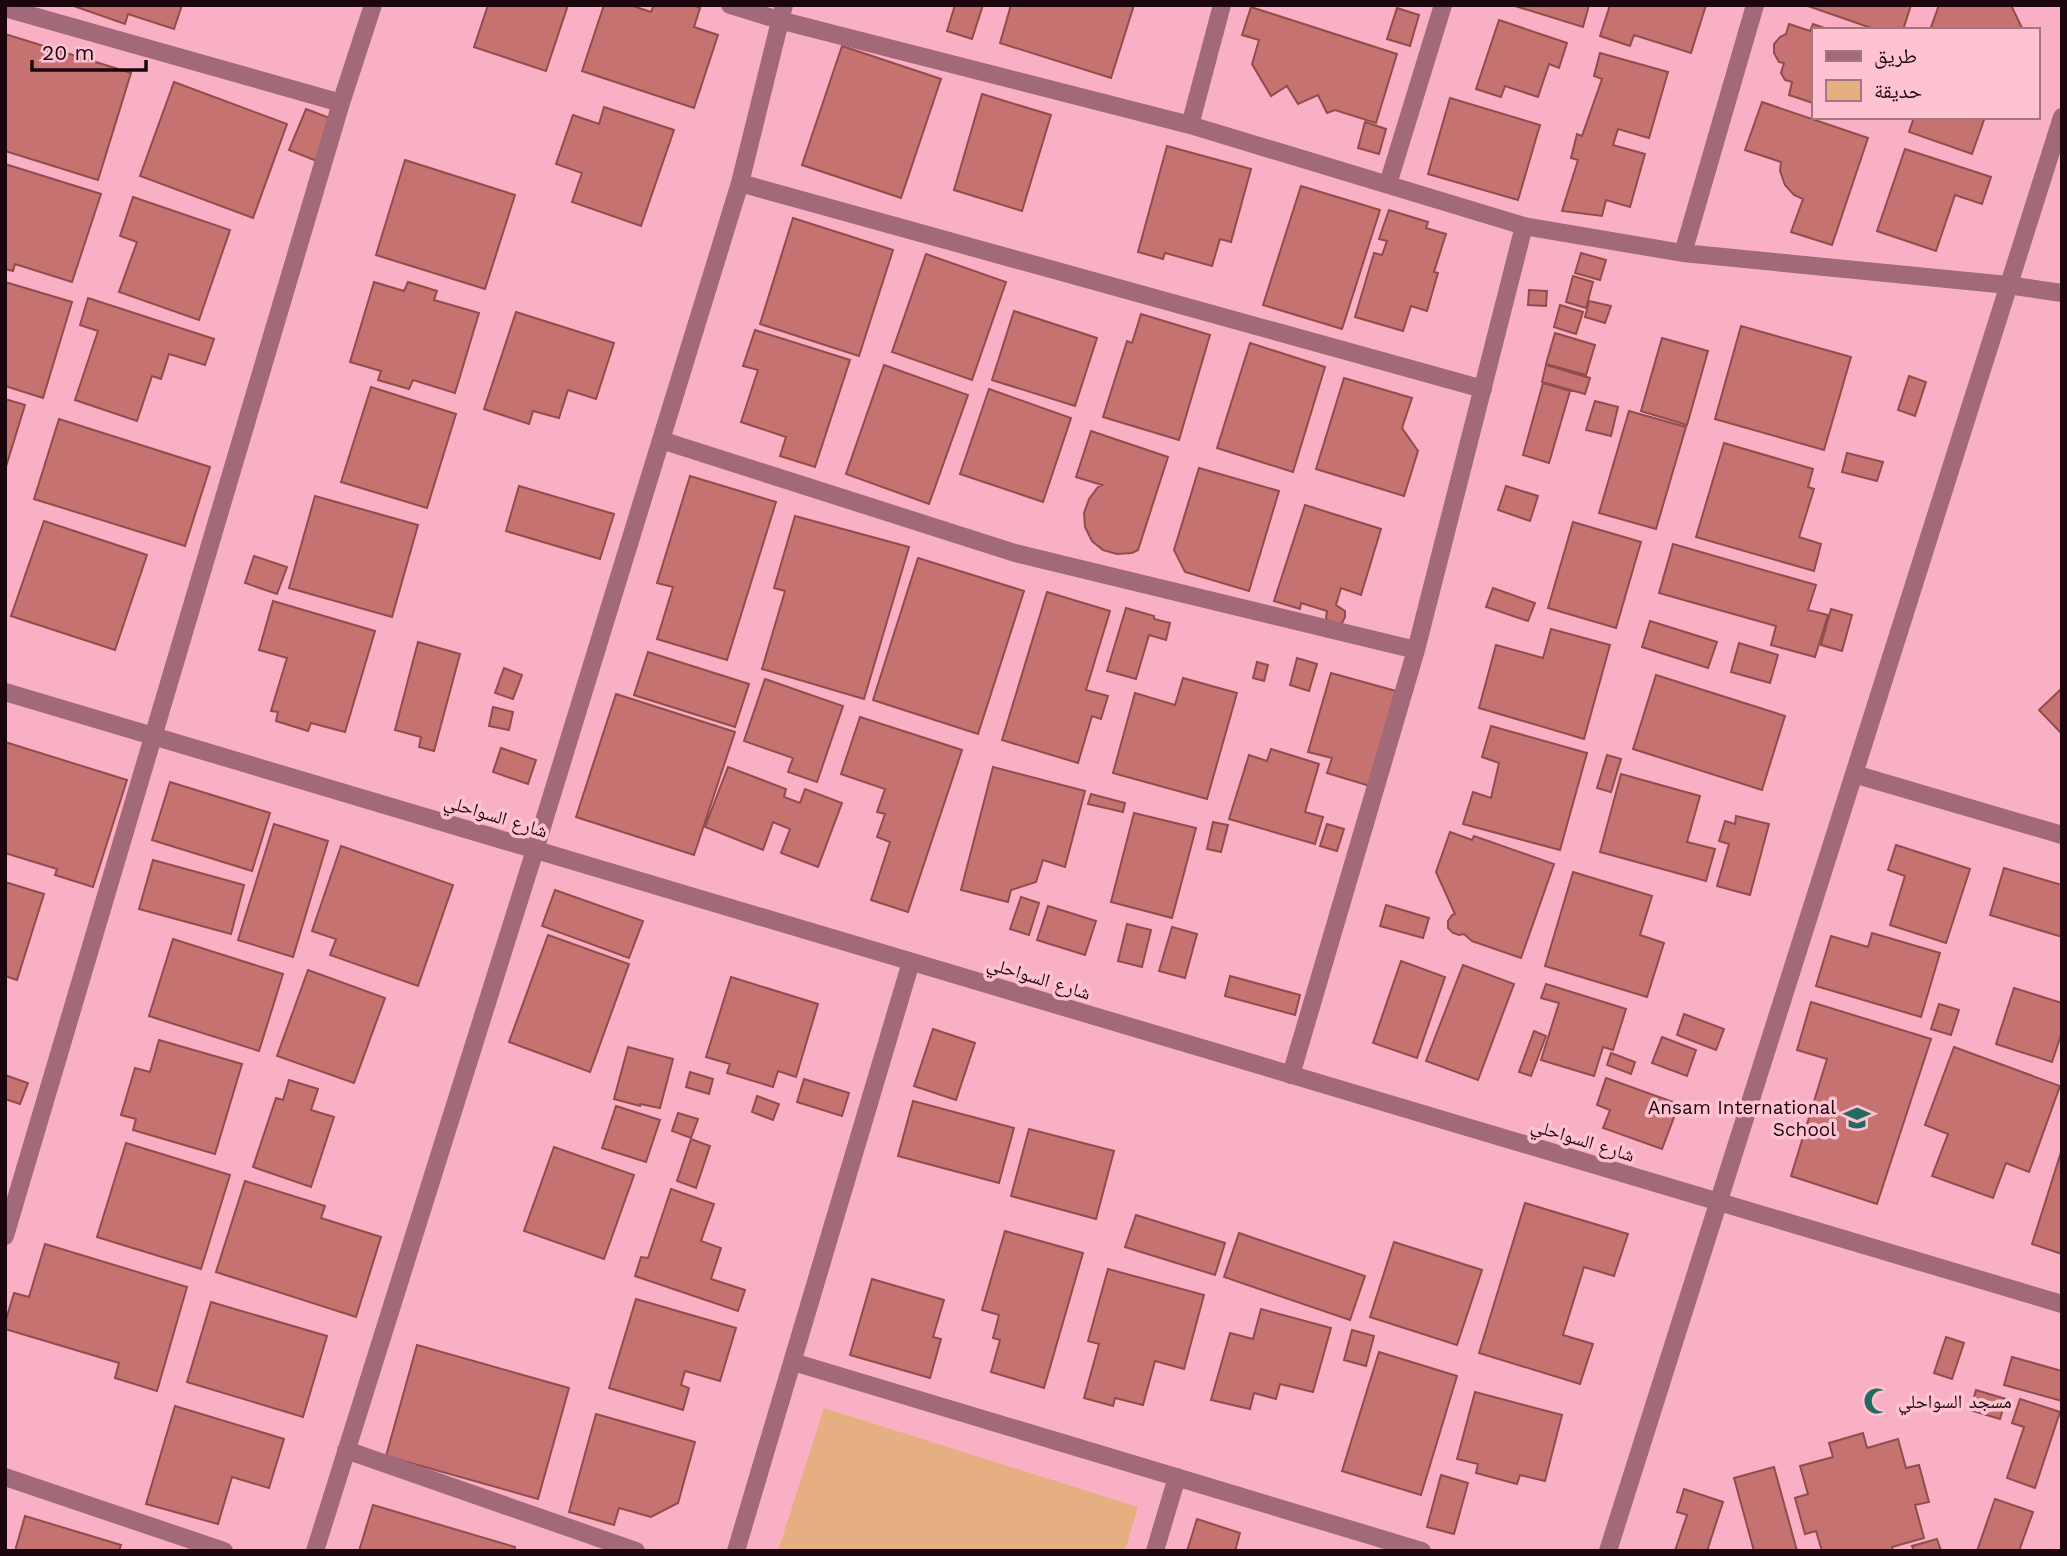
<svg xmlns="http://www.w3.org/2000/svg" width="2067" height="1556" viewBox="0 0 2067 1556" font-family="'Work Sans','Noto Naskh Arabic',sans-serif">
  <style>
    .green { fill: #e5af81 }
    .building { fill: #c67270; stroke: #8f4d4c; stroke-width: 2 }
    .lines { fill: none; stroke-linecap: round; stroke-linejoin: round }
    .minor { stroke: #a26979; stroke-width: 18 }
    .tertiary { stroke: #a26979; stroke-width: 18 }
    .labels { text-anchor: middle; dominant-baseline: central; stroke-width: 7; stroke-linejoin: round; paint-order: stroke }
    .street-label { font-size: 19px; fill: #1c050c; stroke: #fec2d2 }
    .poi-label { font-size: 19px; fill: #1c050c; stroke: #fec2d2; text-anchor: end }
  </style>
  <rect width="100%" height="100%" fill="#fab0c4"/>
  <path class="green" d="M 824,1408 L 1138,1507 L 1125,1551 L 778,1551 Z"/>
  <path class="building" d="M 71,5 L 182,5 L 174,29 L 128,14 L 125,24 Z
    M 488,5 L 568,5 L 546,71 L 474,47 Z
    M 604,5 L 630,5 L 651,12 L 654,5 L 693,5 L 700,8 L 694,27 L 718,35 L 694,108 L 582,71 Z
    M 955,5 L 983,5 L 972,39 L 947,31 Z
    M 1011,5 L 1134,5 L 1111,78 L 1000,43 Z
    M 1512,5 L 1589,5 L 1583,27 Z
    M 1610,5 L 1706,5 L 1691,53 L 1634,35 L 1630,46 L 1600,36 Z
    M 1805,5 L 1911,5 L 1903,30 L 1877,30 Z
    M 1939,5 L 2011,5 L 2023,30 L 1930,30 Z
    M 1251,7 L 1397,54 L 1376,123 L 1335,110 L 1327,113 L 1318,95 L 1298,104 L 1287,86 L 1271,96 L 1252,64 L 1259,40 L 1242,35 Z
    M 1397,8 L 1419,15 L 1410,46 L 1387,39 Z
    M 1499,20 L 1567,43 L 1559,68 L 1549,64 L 1538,97 L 1505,86 L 1501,97 L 1476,89 Z
    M 1789,24 L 1810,31 L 1813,24 L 1830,30 L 1813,30 L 1813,103 L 1789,95 L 1792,82 L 1785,80 L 1781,73 L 1784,63 L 1779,62 L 1774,53 L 1774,44 L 1780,37 L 1786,34 Z
    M 5,34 L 131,73 L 98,180 L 5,151 Z
    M 842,46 L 941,79 L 901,198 L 802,165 Z
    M 1600,53 L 1668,72 L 1649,138 L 1618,129 L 1613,145 L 1645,154 L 1630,207 L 1606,200 L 1602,216 L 1562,211 L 1578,160 L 1571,158 L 1577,134 L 1582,136 L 1602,79 L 1594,76 Z
    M 174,82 L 287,124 L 253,218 L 140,176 Z
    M 982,94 L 1051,115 L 1022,211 L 954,190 Z
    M 1450,98 L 1540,125 L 1518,200 L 1428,174 Z
    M 1762,102 L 1868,138 L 1832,245 L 1791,232 L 1803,199 L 1794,195 L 1785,185 L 1780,171 L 1781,162 L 1745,150 Z
    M 604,107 L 674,130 L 641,226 L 572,202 L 582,173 L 556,164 L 573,115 L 599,124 Z
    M 306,109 L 335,120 L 319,162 L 289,150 Z
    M 1914,117 L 1985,117 L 1972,154 L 1909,132 Z
    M 1365,122 L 1386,129 L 1379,154 L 1358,148 Z
    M 1167,146 L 1251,169 L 1231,242 L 1220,239 L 1212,266 L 1165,253 L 1163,259 L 1138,252 Z
    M 1905,149 L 1991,177 L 1982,204 L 1955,195 L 1936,251 L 1877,231 Z
    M 405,160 L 515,195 L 485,289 L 376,255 Z
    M 5,164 L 101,194 L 72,282 L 15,264 L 13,271 L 5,269 Z
    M 1301,186 L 1380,210 L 1342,329 L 1263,305 Z
    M 133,197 L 230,230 L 199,320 L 119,292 L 137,242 L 120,236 Z
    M 1389,210 L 1428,222 L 1426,228 L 1446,234 L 1434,272 L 1438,273 L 1427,311 L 1411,306 L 1403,331 L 1355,317 L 1374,253 L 1382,255 L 1387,241 L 1379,239 Z
    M 793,218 L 893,250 L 859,356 L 760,324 Z
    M 1581,253 L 1606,260 L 1600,280 L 1575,273 Z
    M 926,254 L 1006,282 L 972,380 L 892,352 Z
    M 1573,276 L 1593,282 L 1586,308 L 1566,302 Z
    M 5,282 L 72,302 L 43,398 L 5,386 Z
    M 374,282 L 404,291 L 408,282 L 437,291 L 434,300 L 479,313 L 455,393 L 413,380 L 409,389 L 378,380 L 381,371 L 350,362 Z
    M 1529,290 L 1547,291 L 1546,306 L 1528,305 Z
    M 88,298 L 214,339 L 205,365 L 169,354 L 161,379 L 152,376 L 137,421 L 75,400 L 98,331 L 80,325 Z
    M 1589,301 L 1611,306 L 1605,323 L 1585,317 Z
    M 1560,305 L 1583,312 L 1576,334 L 1554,327 Z
    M 1014,311 L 1097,338 L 1075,406 L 992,380 Z
    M 516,312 L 614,343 L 596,399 L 568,390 L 559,418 L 533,411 L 529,424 L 484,409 Z
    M 1141,314 L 1210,335 L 1179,440 L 1103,417 L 1127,341 L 1132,343 Z
    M 1741,326 L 1851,357 L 1824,450 L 1715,419 Z
    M 755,330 L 850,360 L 815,467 L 780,456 L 786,437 L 741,422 L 758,370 L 743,366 Z
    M 1555,333 L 1595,345 L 1586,375 L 1546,364 Z
    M 1662,338 L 1708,351 L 1687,425 L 1641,411 Z
    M 1250,343 L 1325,367 L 1293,472 L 1217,448 Z
    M 884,365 L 968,395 L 929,504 L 846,474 Z
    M 1546,365 L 1590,378 L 1585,394 L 1542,382 Z
    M 1909,376 L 1926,382 L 1915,416 L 1898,410 Z
    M 1344,378 L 1412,398 L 1402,428 L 1418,451 L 1404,496 L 1316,469 Z
    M 1543,383 L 1570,391 L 1549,463 L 1523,455 Z
    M 371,387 L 456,414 L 427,508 L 341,482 Z
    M 989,389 L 1071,418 L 1043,502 L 960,474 Z
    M 5,399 L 25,405 L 5,470 Z
    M 1595,401 L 1618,407 L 1611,436 L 1586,430 Z
    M 1629,411 L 1686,427 L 1656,529 L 1599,513 Z
    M 59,419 L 210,467 L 185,546 L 34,499 Z
    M 1091,431 L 1168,457 L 1138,550 L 1132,553 L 1117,554 L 1103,550 L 1092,541 L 1085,527 L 1084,513 L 1089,499 L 1098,487 L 1102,485 L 1076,477 Z
    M 1724,443 L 1813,469 L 1808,487 L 1814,489 L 1799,537 L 1821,544 L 1814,571 L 1696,537 Z
    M 1847,453 L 1883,462 L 1877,481 L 1842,472 Z
    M 1199,468 L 1279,491 L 1249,591 L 1185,572 L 1174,550 Z
    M 690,476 L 776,502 L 727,660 L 657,639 L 673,587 L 657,583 Z
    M 519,486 L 614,514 L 600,559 L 506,531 Z
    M 1506,486 L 1538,496 L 1530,521 L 1498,510 Z
    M 315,496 L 418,525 L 392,617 L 289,588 Z
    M 1305,505 L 1381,529 L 1361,595 L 1341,588 L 1336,605 L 1345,611 L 1345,617 L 1342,623 L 1336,625 L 1330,623 L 1326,618 L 1327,611 L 1301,603 L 1300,609 L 1274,601 Z
    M 795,516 L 909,547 L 864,699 L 762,669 L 785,591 L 774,588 Z
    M 44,521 L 147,555 L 115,650 L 11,616 Z
    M 1573,522 L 1641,542 L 1616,628 L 1548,608 Z
    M 1673,544 L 1816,585 L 1808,610 L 1828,615 L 1815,657 L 1771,645 L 1776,626 L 1659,593 Z
    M 254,556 L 287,567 L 277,594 L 245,583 Z
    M 918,558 L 1024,591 L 978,734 L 873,700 Z
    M 1493,588 L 1535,603 L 1528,621 L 1486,607 Z
    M 1047,592 L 1110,611 L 1086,690 L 1108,696 L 1101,719 L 1092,716 L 1078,763 L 1002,740 Z
    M 273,601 L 375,631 L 345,732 L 311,723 L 308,731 L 276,721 L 278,712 L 271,711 L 287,658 L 259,650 Z
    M 1126,608 L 1154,616 L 1154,619 L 1170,623 L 1166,640 L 1149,635 L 1136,679 L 1107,671 Z
    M 1831,609 L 1852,615 L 1842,651 L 1821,645 Z
    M 1650,621 L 1717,642 L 1708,668 L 1642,647 Z
    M 1551,629 L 1610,645 L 1584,739 L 1479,708 L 1496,645 L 1543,658 Z
    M 418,642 L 460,654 L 434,751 L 419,747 L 421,737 L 395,730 Z
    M 1739,643 L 1778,655 L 1770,683 L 1731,672 Z
    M 648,652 L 749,684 L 735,727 L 634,695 Z
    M 1297,658 L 1317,664 L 1309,691 L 1290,685 Z
    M 1257,662 L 1268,665 L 1264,681 L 1253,678 Z
    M 504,668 L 522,675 L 513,699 L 495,693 Z
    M 1331,673 L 1396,691 L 1370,786 L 1327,773 L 1332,758 L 1308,752 Z
    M 1656,675 L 1785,716 L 1762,790 L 1633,749 Z
    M 1183,678 L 1237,693 L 1207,799 L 1113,773 L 1135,693 L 1175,705 Z
    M 765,679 L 843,706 L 817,782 L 788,772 L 793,758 L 744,741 Z
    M 2062,688 L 2062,734 L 2039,710 Z
    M 616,694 L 735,732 L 694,855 L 576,817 Z
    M 493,707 L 513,712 L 509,730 L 489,726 Z
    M 860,717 L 962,750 L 908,912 L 871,900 L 890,842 L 877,837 L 885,814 L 877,812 L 885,789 L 841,774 Z
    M 1491,726 L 1587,753 L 1560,850 L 1463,824 L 1473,792 L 1491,798 L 1499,763 L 1482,757 Z
    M 5,742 L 127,780 L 93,887 L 55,875 L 57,869 L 5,853 Z
    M 501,748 L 536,760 L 528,784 L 493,772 Z
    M 1271,749 L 1319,764 L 1305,812 L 1323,817 L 1315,844 L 1229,819 L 1249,755 L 1267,761 Z
    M 1607,755 L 1621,759 L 1611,792 L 1597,788 Z
    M 728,767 L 786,789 L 784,797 L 800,803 L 805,789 L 842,803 L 818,867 L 781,853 L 790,829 L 773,822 L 763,850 L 705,827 Z
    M 993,767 L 1085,791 L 1065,867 L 1043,860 L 1036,882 L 1011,890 L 1008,902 L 961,890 Z
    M 1621,774 L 1700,796 L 1687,842 L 1715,849 L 1706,881 L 1600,852 Z
    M 170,782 L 270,813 L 252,871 L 152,840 Z
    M 1091,794 L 1125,803 L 1123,812 L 1088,804 Z
    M 1134,813 L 1196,828 L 1172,918 L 1111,902 Z
    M 1736,816 L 1769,824 L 1750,895 L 1717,886 L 1729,844 L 1719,841 L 1725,821 L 1735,824 Z
    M 1213,822 L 1228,825 L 1221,852 L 1207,849 Z
    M 274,824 L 328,841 L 293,957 L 238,940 Z
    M 1327,824 L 1344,829 L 1337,851 L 1320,846 Z
    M 1450,832 L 1472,840 L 1474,836 L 1554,864 L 1521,958 L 1472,941 L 1464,934 L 1459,935 L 1453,933 L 1448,928 L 1448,921 L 1452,915 L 1455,914 L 1436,872 Z
    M 1896,845 L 1970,869 L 1946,943 L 1890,925 L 1905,876 L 1888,870 Z
    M 341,846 L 453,885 L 418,986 L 330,955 L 336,939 L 312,931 Z
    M 153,860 L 244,885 L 231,934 L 139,909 Z
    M 2004,868 L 2062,885 L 2062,937 L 1990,915 Z
    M 1573,872 L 1652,896 L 1640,935 L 1664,943 L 1647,997 L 1545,966 Z
    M 5,882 L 44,894 L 17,980 L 5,976 Z
    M 555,890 L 643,921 L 629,958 L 542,926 Z
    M 1021,897 L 1039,903 L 1029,935 L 1010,929 Z
    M 1386,905 L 1429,918 L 1423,938 L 1380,926 Z
    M 1048,906 L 1096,921 L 1085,955 L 1037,940 Z
    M 1127,924 L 1151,930 L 1142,967 L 1118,961 Z
    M 1172,927 L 1197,934 L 1185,978 L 1159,971 Z
    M 1872,933 L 1940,953 L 1921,1017 L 1816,986 L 1831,936 L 1868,947 Z
    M 548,935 L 629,964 L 590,1072 L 509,1042 Z
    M 173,939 L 283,974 L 259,1051 L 149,1016 Z
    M 1401,961 L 1445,977 L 1417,1058 L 1373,1043 Z
    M 1463,965 L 1514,984 L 1478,1080 L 1426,1061 Z
    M 308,970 L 385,998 L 354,1083 L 277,1056 Z
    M 1230,976 L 1300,995 L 1295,1015 L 1225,996 Z
    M 731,977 L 818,1004 L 796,1077 L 778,1071 L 773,1087 L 727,1073 L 730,1064 L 706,1057 Z
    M 1546,984 L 1626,1009 L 1613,1050 L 1603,1047 L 1594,1076 L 1541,1060 L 1559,1003 L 1541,998 Z
    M 2014,988 L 2062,1003 L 2062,1032 L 2052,1062 L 1996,1044 Z
    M 1811,1002 L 1931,1039 L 1877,1204 L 1791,1176 L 1827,1059 L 1797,1050 Z
    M 1939,1004 L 1959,1010 L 1951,1035 L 1931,1029 Z
    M 1684,1014 L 1724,1029 L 1716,1050 L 1677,1035 Z
    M 933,1029 L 975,1043 L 956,1100 L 914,1086 Z
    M 1534,1031 L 1546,1036 L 1531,1076 L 1519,1072 Z
    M 1662,1037 L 1696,1050 L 1687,1076 L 1652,1063 Z
    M 159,1040 L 242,1064 L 215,1154 L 133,1130 L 136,1119 L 121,1115 L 135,1068 L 150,1072 Z
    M 628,1047 L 673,1059 L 660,1108 L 640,1104 L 640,1106 L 614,1099 Z
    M 1954,1047 L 2060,1086 L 2029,1172 L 2006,1163 L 1993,1198 L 1932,1176 L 1948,1134 L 1925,1125 Z
    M 1611,1053 L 1635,1062 L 1631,1074 L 1607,1065 Z
    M 690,1072 L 713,1079 L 709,1094 L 686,1087 Z
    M 5,1075 L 28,1083 L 20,1104 L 5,1099 Z
    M 1606,1078 L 1679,1104 L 1662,1149 L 1603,1128 L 1610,1110 L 1597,1105 Z
    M 804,1079 L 849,1093 L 842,1116 L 797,1102 Z
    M 289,1080 L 318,1089 L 311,1110 L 334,1117 L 311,1187 L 253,1167 L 276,1098 L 283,1100 Z
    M 757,1096 L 779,1104 L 773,1120 L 752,1112 Z
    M 913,1101 L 1014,1128 L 999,1183 L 898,1156 Z
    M 616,1106 L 660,1120 L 646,1162 L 602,1148 Z
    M 678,1113 L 698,1119 L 691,1138 L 672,1131 Z
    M 1029,1129 L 1114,1151 L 1096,1219 L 1011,1196 Z
    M 691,1139 L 710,1146 L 696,1188 L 677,1181 Z
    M 126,1143 L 230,1175 L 201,1269 L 97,1237 Z
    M 554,1147 L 634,1175 L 604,1259 L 524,1231 Z
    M 2062,1149 L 2062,1254 L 2032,1244 Z
    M 245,1181 L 325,1206 L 321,1218 L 381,1237 L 356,1317 L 216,1272 Z
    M 671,1189 L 714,1204 L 701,1241 L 721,1248 L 711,1279 L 745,1290 L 738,1311 L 635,1276 L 641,1257 L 648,1258 Z
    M 1525,1203 L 1628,1234 L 1614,1276 L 1584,1267 L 1563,1335 L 1593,1344 L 1580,1384 L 1479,1353 Z
    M 1136,1215 L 1225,1243 L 1215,1275 L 1125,1247 Z
    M 1005,1231 L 1083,1253 L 1044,1388 L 991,1372 L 1000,1340 L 993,1338 L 999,1315 L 982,1310 Z
    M 1239,1233 L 1365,1276 L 1350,1320 L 1224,1277 Z
    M 1394,1242 L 1482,1270 L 1457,1345 L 1370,1317 Z
    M 45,1244 L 187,1287 L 157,1391 L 115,1378 L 119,1363 L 5,1329 L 5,1323 L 14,1293 L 29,1297 Z
    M 1108,1269 L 1204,1295 L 1184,1369 L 1155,1361 L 1143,1405 L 1115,1398 L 1113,1406 L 1084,1398 L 1099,1344 L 1088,1341 Z
    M 872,1279 L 944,1300 L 933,1337 L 941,1339 L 930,1378 L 850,1355 Z
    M 636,1299 L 736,1328 L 720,1381 L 685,1371 L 681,1385 L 689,1388 L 683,1410 L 609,1388 Z
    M 211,1302 L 327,1336 L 303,1417 L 187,1382 Z
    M 1261,1309 L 1331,1328 L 1313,1392 L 1280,1384 L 1276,1399 L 1254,1393 L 1250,1409 L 1211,1400 L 1230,1333 L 1253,1339 Z
    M 1352,1330 L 1374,1336 L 1366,1366 L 1344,1360 Z
    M 1946,1337 L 1964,1343 L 1952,1379 L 1934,1373 Z
    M 417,1345 L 569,1388 L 538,1499 L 386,1456 Z
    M 1379,1352 L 1457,1376 L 1421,1495 L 1342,1471 Z
    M 2012,1357 L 2062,1371 L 2062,1401 L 2004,1385 Z
    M 1976,1390 L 2006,1399 L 2000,1419 L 1970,1410 Z
    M 1475,1392 L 1562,1415 L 1545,1481 L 1520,1475 L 1517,1484 L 1476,1473 L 1478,1464 L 1457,1459 Z
    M 2020,1399 L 2060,1412 L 2035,1488 L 2007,1478 L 2024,1427 L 2012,1423 Z
    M 175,1406 L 284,1439 L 269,1488 L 232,1477 L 218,1524 L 146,1504 Z
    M 596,1414 L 695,1442 L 678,1503 L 651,1517 L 619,1508 L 614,1525 L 569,1512 Z
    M 1863,1433 L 1867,1448 L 1898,1439 L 1906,1468 L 1919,1465 L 1929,1502 L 1915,1505 L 1924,1538 L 1892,1547 L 1893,1551 L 1822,1551 L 1816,1531 L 1805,1534 L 1795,1498 L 1808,1494 L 1800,1466 L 1833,1457 L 1829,1443 Z
    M 1774,1467 L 1797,1551 L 1754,1551 L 1734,1478 Z
    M 1441,1475 L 1468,1483 L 1454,1534 L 1427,1527 Z
    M 1684,1489 L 1723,1502 L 1707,1551 L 1675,1551 L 1687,1515 L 1677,1512 Z
    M 1995,1499 L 2033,1512 L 2019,1551 L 1977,1551 Z
    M 373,1505 L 515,1547 L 514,1551 L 359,1551 Z
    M 25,1516 L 121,1545 L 119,1551 L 15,1551 Z
    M 1197,1519 L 1240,1533 L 1235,1551 L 1187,1551 Z
    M 1937,1539 L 1941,1551 L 1914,1551 L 1912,1546 Z"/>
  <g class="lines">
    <path class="minor" d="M 730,5 L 779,20 L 1190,125 L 1524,226 L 1683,253 L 2008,285 L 2062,293
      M 5,8 L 341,103
      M 1190,125 L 1222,5
      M 740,183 L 1483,389
      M 1388,184 L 1443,5
      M 1683,253 L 1755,5
      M 661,440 L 1015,553 L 1416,650
      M 1854,774 L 2062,835
      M 1291,1075 L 1416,650 L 1524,226
      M 5,1236 L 341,103 L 373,5
      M 793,1362 L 1422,1551
      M 346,1450 L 636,1551
      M 5,1477 L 224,1551
      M 315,1551 L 535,850 L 740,183 L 784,5
      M 736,1551 L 911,962
      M 1155,1551 L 1177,1477
      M 1608,1551 L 2062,117"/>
    <path class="tertiary" d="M 5,692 L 2062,1304"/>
  </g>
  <defs>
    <g id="school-bare" transform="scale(2.1)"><path d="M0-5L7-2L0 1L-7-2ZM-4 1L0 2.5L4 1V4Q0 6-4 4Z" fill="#236b60" stroke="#fec2d2" stroke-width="2.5" paint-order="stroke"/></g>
    <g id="mosque-bare" transform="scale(2.1)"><path d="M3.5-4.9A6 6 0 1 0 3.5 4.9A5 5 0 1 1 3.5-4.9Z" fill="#236b60" stroke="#fec2d2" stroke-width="2.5" paint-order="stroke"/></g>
  </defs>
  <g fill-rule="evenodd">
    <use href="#school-bare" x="1857" y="1118"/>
    <use href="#mosque-bare" x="1877" y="1401"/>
  </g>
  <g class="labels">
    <g class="street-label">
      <text transform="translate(496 816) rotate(17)">شارع السواحلي</text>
      <text transform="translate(1039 978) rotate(17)">شارع السواحلي</text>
      <text transform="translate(1583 1140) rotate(17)">شارع السواحلي</text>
    </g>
    <g class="poi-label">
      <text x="1836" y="1107">Ansam International<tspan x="1836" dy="22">School</tspan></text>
      <text x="1898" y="1401" text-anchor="start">مسجد السواحلي</text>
    </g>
  </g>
  <rect width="2067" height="1556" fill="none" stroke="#1c050c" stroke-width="14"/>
  <rect x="1812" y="28" width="228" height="91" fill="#fec2d2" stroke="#a47683" stroke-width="2"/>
  <rect x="1826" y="51" width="35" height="10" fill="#a26979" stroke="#a47683" stroke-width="2"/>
  <text x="1874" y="63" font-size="21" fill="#1c050c">طريق</text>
  <rect x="1826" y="80" width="35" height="21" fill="#e5af81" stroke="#a47683" stroke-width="2"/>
  <text x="1874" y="98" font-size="21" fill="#1c050c">حديقة</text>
  <path d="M32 60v10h114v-10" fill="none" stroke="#1c050c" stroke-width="3.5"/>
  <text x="42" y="60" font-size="21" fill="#1c050c" stroke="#fec2d2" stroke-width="5" paint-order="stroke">20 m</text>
</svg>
